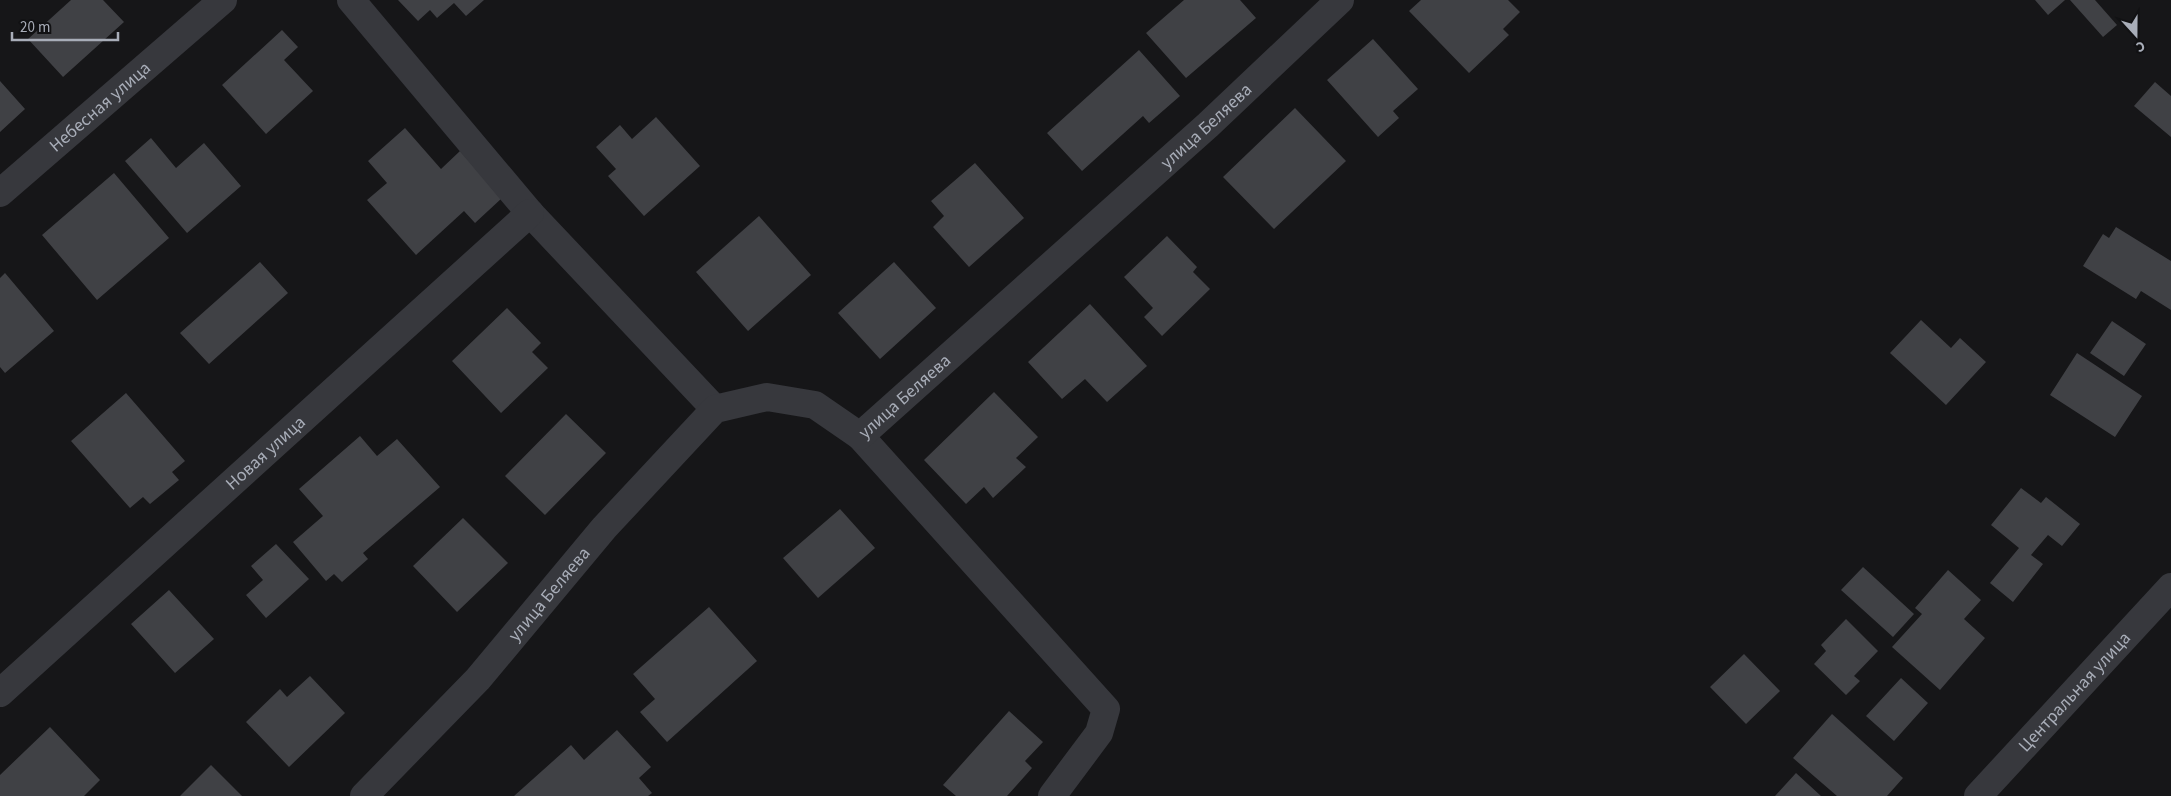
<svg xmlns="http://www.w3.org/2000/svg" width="2171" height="796" viewBox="0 0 2171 796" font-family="'Source Sans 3',sans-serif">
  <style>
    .building { fill: #404145 }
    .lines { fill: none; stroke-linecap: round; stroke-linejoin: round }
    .minor { stroke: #37383d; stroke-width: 28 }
    .tertiary { stroke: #37383d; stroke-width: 28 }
    .labels { text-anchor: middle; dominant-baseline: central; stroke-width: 4.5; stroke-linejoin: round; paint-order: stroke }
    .street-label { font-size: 18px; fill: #a8adb8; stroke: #111113 }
  </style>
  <rect width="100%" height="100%" fill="#161618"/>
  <path class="building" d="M 71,0 L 103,0 L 124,22 L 63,77 L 28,39 Z
    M 398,0 L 484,0 L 466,16 L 454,3 L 437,18 L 430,10 L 418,21 Z
    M 1184,0 L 1240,0 L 1256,18 L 1186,78 L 1146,33 Z
    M 1421,0 L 1508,0 L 1520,12 L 1503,29 L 1509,35 L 1469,73 L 1409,11 Z
    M 2035,0 L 2065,0 L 2048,15 Z
    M 2070,0 L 2095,0 L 2117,25 L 2103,37 Z
    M 282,30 L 298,47 L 284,60 L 313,91 L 266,134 L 222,85 Z
    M 1373,39 L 1418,89 L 1393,111 L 1399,118 L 1378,137 L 1327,80 Z
    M 1139,50 L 1180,96 L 1149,123 L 1143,116 L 1082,171 L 1047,133 Z
    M 0,81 L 25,109 L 0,132 Z
    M 2155,82 L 2171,96 L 2171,137 L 2134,106 Z
    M 1295,108 L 1346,161 L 1274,229 L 1223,177 Z
    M 656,117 L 700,166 L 644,216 L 608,176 L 616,169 L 596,147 L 620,125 L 632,139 Z
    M 405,128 L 441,169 L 460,151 L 502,198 L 475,223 L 464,211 L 416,255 L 367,200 L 387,183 L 368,161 Z
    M 151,138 L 176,168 L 204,143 L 241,186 L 187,233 L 125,161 Z
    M 975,163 L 1024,218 L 969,267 L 933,227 L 944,216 L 931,201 Z
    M 114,173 L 169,238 L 97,300 L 42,235 Z
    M 759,216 L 811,275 L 748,331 L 696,272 Z
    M 2116,227 L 2171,261 L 2171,310 L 2141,291 L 2136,299 L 2083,266 L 2103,234 L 2109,238 Z
    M 1167,236 L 1197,267 L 1193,272 L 1210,289 L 1162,336 L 1144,317 L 1153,308 L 1124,277 Z
    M 260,262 L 288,293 L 209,364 L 180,333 Z
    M 894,262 L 936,308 L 880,359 L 838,313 Z
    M 5,273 L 54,331 L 5,373 L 0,367 L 0,278 Z
    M 1090,304 L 1147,366 L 1107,402 L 1085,379 L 1062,399 L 1028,362 Z
    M 507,308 L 541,343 L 532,352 L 548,368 L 501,413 L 452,361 Z
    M 1921,320 L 1951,348 L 1960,338 L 1986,362 L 1946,405 L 1890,353 Z
    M 2112,321 L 2146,344 L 2124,376 L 2090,353 Z
    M 2077,353 L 2142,396 L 2115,437 L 2050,395 Z
    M 994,392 L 1038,437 L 1016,458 L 1026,467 L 993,498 L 984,487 L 966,504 L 924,460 Z
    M 126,393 L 185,461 L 172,472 L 179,480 L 150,504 L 143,497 L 130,508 L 71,441 Z
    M 566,414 L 606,453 L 545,515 L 505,476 Z
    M 360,436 L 377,456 L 397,439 L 440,487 L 363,553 L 368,559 L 342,582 L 334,574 L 326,581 L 293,542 L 323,516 L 299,489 Z
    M 2021,488 L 2041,503 L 2046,497 L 2080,524 L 2062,546 L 2048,535 L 2031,555 L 2043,564 L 2013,602 L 1990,583 L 2019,548 L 1991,525 Z
    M 840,509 L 875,548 L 818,598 L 783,558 Z
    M 463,518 L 508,563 L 457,612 L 413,566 Z
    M 276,544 L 309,579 L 266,618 L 246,595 L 263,580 L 251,566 Z
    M 1863,567 L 1914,614 L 1893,637 L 1841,590 Z
    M 1948,570 L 1981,600 L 1964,619 L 1985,638 L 1940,690 L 1892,647 L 1922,614 L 1915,608 Z
    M 169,590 L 214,639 L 175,673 L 131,624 Z
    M 709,607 L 757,661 L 667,742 L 640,712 L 655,699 L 633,674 Z
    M 1846,619 L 1878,651 L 1854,676 L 1860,681 L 1846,695 L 1814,664 L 1826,651 L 1821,645 Z
    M 1744,654 L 1780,691 L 1746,724 L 1710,687 Z
    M 310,676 L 345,713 L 289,767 L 246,722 L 280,689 L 287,697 Z
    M 1901,678 L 1928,703 L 1894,741 L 1866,716 Z
    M 1009,711 L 1043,742 L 1025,761 L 1032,768 L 1007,796 L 956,796 L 943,785 Z
    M 1832,714 L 1903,778 L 1887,796 L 1837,796 L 1793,758 Z
    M 50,727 L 100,780 L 84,796 L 0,796 L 0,775 Z
    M 617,730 L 651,767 L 639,778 L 652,793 L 648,796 L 514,796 L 571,745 L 584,760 Z
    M 211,765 L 242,796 L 180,796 Z
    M 1796,773 L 1821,796 L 1775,796 Z"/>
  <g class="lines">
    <g class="minor">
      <path d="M 351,0 L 530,213 L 715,409"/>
      <path id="s1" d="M 0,193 L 223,0"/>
      <path d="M 860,436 L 1106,709 L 1099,733 L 1052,796"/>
      <path id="s2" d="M 0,693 L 530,213"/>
      <path id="s3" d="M 364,796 L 478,679 L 604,528 L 715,409 L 767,397 L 815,405 L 860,436 L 1208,125 L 1340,0"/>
    </g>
    <path class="tertiary" id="s4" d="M 1978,796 L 2171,587"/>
  </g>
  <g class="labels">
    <g class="street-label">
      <text stroke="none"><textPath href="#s1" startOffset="132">Небесная улица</textPath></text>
      <text stroke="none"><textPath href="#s3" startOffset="1144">улица Беляева</textPath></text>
      <text stroke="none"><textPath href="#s3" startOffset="739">улица Беляева</textPath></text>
      <text stroke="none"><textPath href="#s2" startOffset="358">Новая улица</textPath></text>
      <text stroke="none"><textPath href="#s3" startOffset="274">улица Беляева</textPath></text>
      <text stroke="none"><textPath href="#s4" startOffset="142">Центральная улица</textPath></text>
    </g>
  </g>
  <g transform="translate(2136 35) rotate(159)" stroke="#111113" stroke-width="4" paint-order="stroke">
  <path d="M0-4L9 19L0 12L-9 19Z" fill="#a8adb8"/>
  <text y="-8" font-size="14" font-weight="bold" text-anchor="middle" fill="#a8adb8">С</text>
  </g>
  <path d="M12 32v8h106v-8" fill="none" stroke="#a8adb8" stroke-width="2.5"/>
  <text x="20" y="32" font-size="15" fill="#a8adb8" stroke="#111113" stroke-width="4" paint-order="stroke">20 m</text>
</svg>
